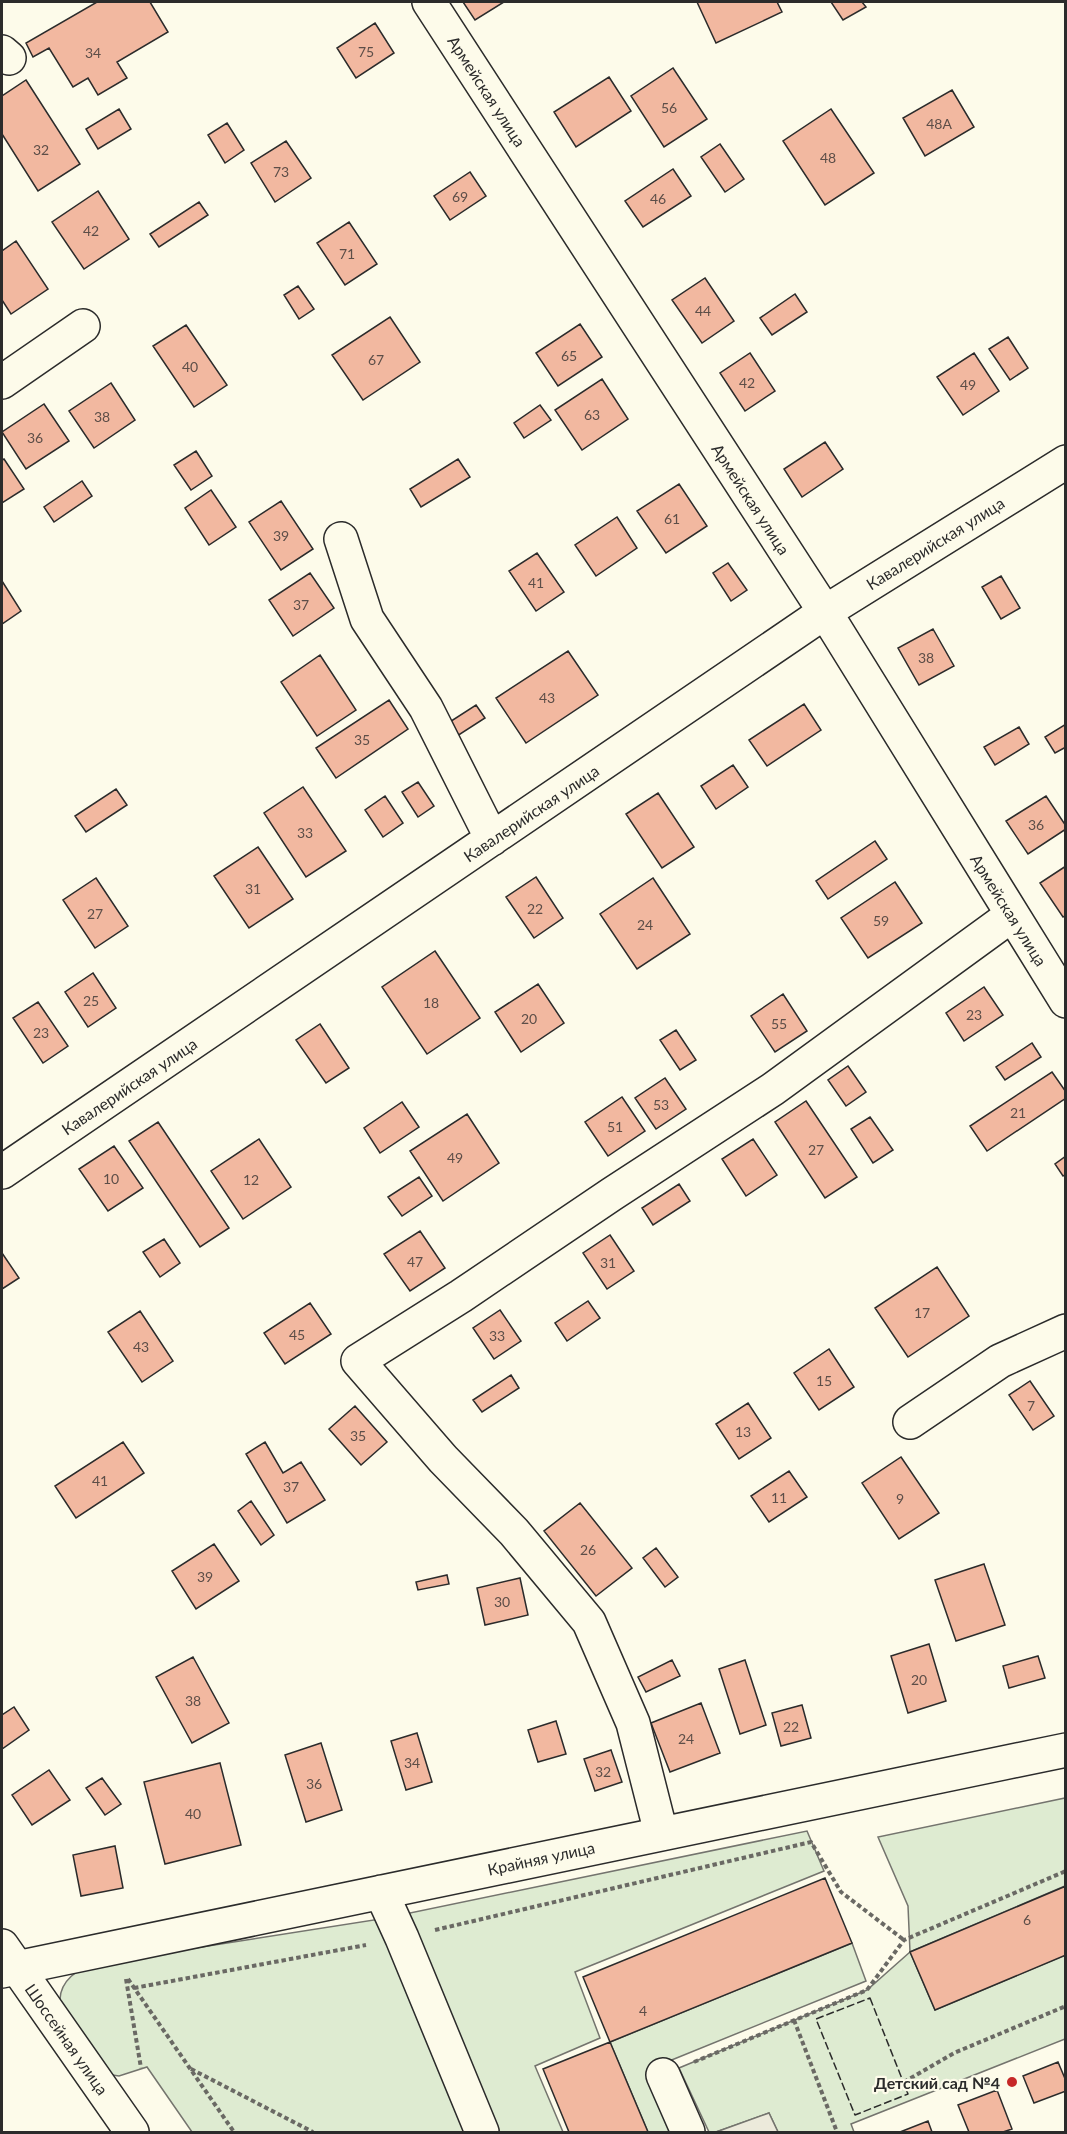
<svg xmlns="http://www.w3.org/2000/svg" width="1067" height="2134" viewBox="0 0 1067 2134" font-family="Lato,sans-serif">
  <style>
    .green { fill: #deebd1; stroke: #74746e; stroke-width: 1.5 }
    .parking { fill: #eceadb; stroke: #74746e; stroke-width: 1.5 }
    .building { fill: #f2b8a0; stroke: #2b2b2b; stroke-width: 1.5 }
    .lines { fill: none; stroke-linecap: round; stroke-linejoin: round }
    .minor-casing { stroke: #2b2b2b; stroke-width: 36 }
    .major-casing { stroke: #2b2b2b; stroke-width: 36 }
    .path { stroke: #6a6964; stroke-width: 4; stroke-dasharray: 4.5 3; stroke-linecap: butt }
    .minor { stroke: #fdfbea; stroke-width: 33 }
    .major { stroke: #fdfbea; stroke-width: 33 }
    .fence { stroke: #2b2b2b; stroke-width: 1.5; stroke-dasharray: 8 3; stroke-linecap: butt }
    .poi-dot { fill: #c62828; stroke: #fdfbea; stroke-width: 2 }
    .labels { text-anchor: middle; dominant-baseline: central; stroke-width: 4.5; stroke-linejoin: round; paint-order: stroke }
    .number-label { font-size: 14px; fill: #5d4e48 }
    .street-label { font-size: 16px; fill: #2b2b2b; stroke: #fdfbea }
    .poi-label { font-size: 16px; font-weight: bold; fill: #2b2b2b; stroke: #fdfbea; text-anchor: end }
  </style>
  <rect width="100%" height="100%" fill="#fdfbea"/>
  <path class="green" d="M 1065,1798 L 1065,1886 L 910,1952 L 935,2010 L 1065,1955 L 1065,2039 L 851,2124 L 854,2132 L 778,2132 L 769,2113 L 716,2132 L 709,2132 L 679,2068 L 867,1990 L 910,1952 L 908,1906 L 878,1837 Z
    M 807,1831 L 824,1871 L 575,1972 L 600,2038 L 535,2066 L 563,2132 L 493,2132 L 405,1914 Z
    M 380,1919 L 471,2132 L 192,2132 L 147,2067 L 119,2076 L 106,2074 C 96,2059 60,2014 60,1999 C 61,1980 78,1969 93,1964 Z
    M 852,1943 L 866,1981 L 652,2068 L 679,2132 L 648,2132 L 610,2042 Z"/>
  <path class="parking" d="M 769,2113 L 778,2132 L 716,2132 Z"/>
  <path class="building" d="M 97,2 L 150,2 L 168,32 L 117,62 L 127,78 L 98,95 L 88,78 L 73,87 L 49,48 L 33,57 L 26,43 Z
    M 463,2 L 504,2 L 475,20 Z
    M 697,2 L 777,2 L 782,12 L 716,43 Z
    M 831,2 L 862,2 L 866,7 L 843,20 Z
    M 375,23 L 394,53 L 356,78 L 337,48 Z
    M 673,68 L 707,119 L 664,147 L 631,96 Z
    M 609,77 L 631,111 L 576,147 L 554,112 Z
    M 26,80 L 80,164 L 38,191 L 2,134 L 2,96 Z
    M 952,90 L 974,127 L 925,156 L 903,118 Z
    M 119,109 L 131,129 L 98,149 L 86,129 Z
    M 831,109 L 874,173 L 825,205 L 783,141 Z
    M 227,123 L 244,150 L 225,163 L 208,135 Z
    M 286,141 L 311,178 L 275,202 L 251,163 Z
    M 720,144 L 744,179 L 725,192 L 701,157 Z
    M 673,169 L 691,196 L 643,227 L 625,201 Z
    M 470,172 L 486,196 L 450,220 L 434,196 Z
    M 98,191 L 129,239 L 84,269 L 52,222 Z
    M 199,202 L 208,215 L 159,247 L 150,234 Z
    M 349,222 L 377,264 L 345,285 L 317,243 Z
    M 16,241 L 48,289 L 11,314 L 2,300 L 2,251 Z
    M 705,278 L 734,321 L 702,343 L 672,300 Z
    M 298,286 L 314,309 L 299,319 L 284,295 Z
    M 795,294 L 807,312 L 772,335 L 760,318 Z
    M 390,317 L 420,362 L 363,400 L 332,355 Z
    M 580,324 L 602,357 L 558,386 L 536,353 Z
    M 186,325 L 227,385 L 194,407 L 153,346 Z
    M 1008,337 L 1028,368 L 1010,380 L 989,349 Z
    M 750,353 L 775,391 L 745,411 L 720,373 Z
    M 974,353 L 999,391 L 963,415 L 937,377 Z
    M 602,379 L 628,419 L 582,450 L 555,410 Z
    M 111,383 L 135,420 L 94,448 L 69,411 Z
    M 44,404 L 69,441 L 26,469 L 2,432 Z
    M 540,405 L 551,420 L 524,438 L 514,423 Z
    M 825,442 L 843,469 L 802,497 L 784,469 Z
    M 196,451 L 212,476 L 191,490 L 174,465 Z
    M 4,459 L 24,489 L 2,503 L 2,460 Z
    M 458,459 L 470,477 L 421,507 L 410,489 Z
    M 82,481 L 92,496 L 54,522 L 44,507 Z
    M 679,484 L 707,526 L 666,553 L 637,511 Z
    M 211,490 L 236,527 L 209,545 L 185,508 Z
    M 281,501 L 313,549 L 281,570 L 249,522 Z
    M 617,517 L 637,548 L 596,576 L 575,545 Z
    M 537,553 L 564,592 L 536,611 L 509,571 Z
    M 728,563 L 747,590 L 731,601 L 713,573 Z
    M 310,573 L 334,608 L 293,636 L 269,600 Z
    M 1001,576 L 1020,608 L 1001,619 L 982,587 Z
    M 2,581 L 21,611 L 2,624 Z
    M 933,629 L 954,666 L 919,685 L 898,648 Z
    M 568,651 L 598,695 L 526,743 L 496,698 Z
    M 320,655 L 356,710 L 317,736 L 281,682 Z
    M 389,700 L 408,729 L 336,778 L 316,748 Z
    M 804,704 L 821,730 L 767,766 L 749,740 Z
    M 476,705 L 485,718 L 454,738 L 445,725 Z
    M 1066,724 L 1066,747 L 1055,753 L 1045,737 Z
    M 1019,727 L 1029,744 L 995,765 L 984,747 Z
    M 733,765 L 748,787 L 716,809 L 701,786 Z
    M 418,782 L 434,806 L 418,817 L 402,792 Z
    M 303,787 L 346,851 L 306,877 L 264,813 Z
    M 116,789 L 127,805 L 86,832 L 75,816 Z
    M 658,793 L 694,847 L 662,868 L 626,814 Z
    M 385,796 L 403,823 L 383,837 L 365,810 Z
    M 1046,796 L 1066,826 L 1066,829 L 1028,854 L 1006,821 Z
    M 875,841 L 887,859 L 828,899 L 816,881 Z
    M 258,847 L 293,899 L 249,928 L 214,876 Z
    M 1066,866 L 1066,915 L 1063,917 L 1040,883 Z
    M 536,877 L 563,918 L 534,938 L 506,897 Z
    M 96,878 L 128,926 L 95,948 L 63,900 Z
    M 653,878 L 690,934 L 637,969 L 600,914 Z
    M 895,882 L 922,923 L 868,958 L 841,918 Z
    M 435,951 L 480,1018 L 427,1054 L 382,987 Z
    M 93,973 L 116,1008 L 88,1027 L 65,992 Z
    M 538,984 L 564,1023 L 521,1052 L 495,1012 Z
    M 984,987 L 1003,1015 L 964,1041 L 946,1013 Z
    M 783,994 L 807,1031 L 775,1052 L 751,1016 Z
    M 38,1002 L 68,1046 L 43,1063 L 13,1018 Z
    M 320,1024 L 349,1068 L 326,1083 L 296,1040 Z
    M 676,1030 L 696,1060 L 680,1070 L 660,1040 Z
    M 1032,1043 L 1041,1057 L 1005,1080 L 996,1067 Z
    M 848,1066 L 866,1092 L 846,1106 L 828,1080 Z
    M 1052,1072 L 1066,1092 L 1066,1098 L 987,1151 L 970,1126 Z
    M 665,1078 L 686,1109 L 656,1129 L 635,1098 Z
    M 622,1097 L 645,1131 L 608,1156 L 585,1122 Z
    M 806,1101 L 857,1177 L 825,1198 L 775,1122 Z
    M 402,1102 L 419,1127 L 380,1153 L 364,1128 Z
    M 467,1114 L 499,1163 L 443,1201 L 410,1151 Z
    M 870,1117 L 893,1150 L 873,1163 L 851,1129 Z
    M 158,1122 L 229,1228 L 200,1247 L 129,1141 Z
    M 259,1139 L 291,1187 L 243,1219 L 211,1171 Z
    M 753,1139 L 777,1175 L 746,1196 L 722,1159 Z
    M 114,1146 L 143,1188 L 108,1211 L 79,1169 Z
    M 1066,1156 L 1066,1174 L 1063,1176 L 1055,1164 Z
    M 419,1177 L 432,1196 L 402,1216 L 388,1197 Z
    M 679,1184 L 690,1201 L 653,1225 L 642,1208 Z
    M 420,1231 L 445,1268 L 410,1291 L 384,1254 Z
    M 610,1235 L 634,1271 L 607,1289 L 583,1253 Z
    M 164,1239 L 180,1263 L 160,1277 L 143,1252 Z
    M 2,1253 L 19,1278 L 2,1289 Z
    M 937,1267 L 969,1316 L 908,1357 L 875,1308 Z
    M 588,1301 L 600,1318 L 567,1341 L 555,1323 Z
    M 310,1303 L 331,1334 L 285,1364 L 264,1333 Z
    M 500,1310 L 521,1341 L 494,1359 L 473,1328 Z
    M 140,1311 L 173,1361 L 142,1382 L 108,1332 Z
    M 829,1349 L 854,1387 L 819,1410 L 794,1373 Z
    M 511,1375 L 519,1388 L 482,1412 L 473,1400 Z
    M 1030,1381 L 1054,1416 L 1033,1430 L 1009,1395 Z
    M 748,1403 L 771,1438 L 739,1459 L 716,1424 Z
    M 355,1406 L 387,1442 L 361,1465 L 329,1429 Z
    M 123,1442 L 144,1473 L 76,1518 L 55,1486 Z
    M 265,1442 L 283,1473 L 301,1462 L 325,1500 L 287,1523 L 246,1454 Z
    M 901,1457 L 939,1513 L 899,1539 L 862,1483 Z
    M 789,1471 L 807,1497 L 769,1522 L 751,1496 Z
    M 251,1501 L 274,1535 L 261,1545 L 238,1511 Z
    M 580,1503 L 632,1568 L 596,1596 L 544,1531 Z
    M 214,1544 L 239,1581 L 196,1609 L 172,1571 Z
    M 656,1548 L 678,1577 L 665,1587 L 643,1558 Z
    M 984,1564 L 1005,1625 L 956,1641 L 935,1580 Z
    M 447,1575 L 449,1584 L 418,1590 L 416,1582 Z
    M 520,1578 L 528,1615 L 485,1625 L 477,1588 Z
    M 929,1644 L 946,1701 L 908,1713 L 891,1656 Z
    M 1038,1656 L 1045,1678 L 1009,1688 L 1003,1666 Z
    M 193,1657 L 229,1723 L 192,1743 L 156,1677 Z
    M 672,1660 L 680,1676 L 646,1692 L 638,1677 Z
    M 745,1660 L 766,1725 L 740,1734 L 719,1669 Z
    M 701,1703 L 720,1753 L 670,1772 L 651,1723 Z
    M 802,1705 L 811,1738 L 781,1746 L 772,1713 Z
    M 14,1707 L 29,1730 L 2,1749 L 2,1715 Z
    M 556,1721 L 566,1754 L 538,1762 L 528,1730 Z
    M 417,1733 L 432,1782 L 406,1790 L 391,1741 Z
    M 321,1743 L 342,1810 L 306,1822 L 285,1755 Z
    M 611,1750 L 622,1782 L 595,1791 L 584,1759 Z
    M 220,1763 L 241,1845 L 165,1864 L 144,1782 Z
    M 49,1770 L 70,1800 L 32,1825 L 12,1795 Z
    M 102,1778 L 121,1804 L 105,1815 L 86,1788 Z
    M 115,1846 L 123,1888 L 81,1896 L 73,1855 Z
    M 825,1878 L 852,1943 L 610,2042 L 648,2132 L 569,2132 L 543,2069 L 610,2042 L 583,1977 Z
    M 1066,1886 L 1066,1955 L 935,2010 L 910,1952 Z
    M 1058,2062 L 1066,2081 L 1066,2091 L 1034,2103 L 1023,2076 Z
    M 997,2090 L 1012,2129 L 1003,2132 L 969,2132 L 958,2105 Z
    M 928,2121 L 932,2132 L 900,2132 Z"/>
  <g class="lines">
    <g class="minor-casing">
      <path id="minor" d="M 429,2 L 825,612 L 1066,1001
        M 2,52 L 9,58
        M 2,382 L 83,326
        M 341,539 L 367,619 L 426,708 L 492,839
        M 2,1172 L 825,612 L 1066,462
        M 910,1422 L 1000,1361 L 1066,1331
        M 661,1833 L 633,1723 L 589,1622 L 514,1532 L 443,1459 L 358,1361 L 461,1296 L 612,1194 L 773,1089 L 1012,915
        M 381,1892 L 402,1938 L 482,2132
        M 2,1971 L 1066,1750
        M 663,2075 L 688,2132"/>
    </g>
    <g class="major-casing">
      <path id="major" d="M 2,1946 L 132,2132"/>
    </g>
    <path class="path" d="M 435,1930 L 811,1842 L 841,1892 L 904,1940
      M 126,1979 L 141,2068
      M 128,1979 L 234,2132
      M 134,1988 L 366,1945
      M 794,2020 L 837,2132
      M 694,2062 L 867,1990 L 904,1940 L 1066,1871
      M 191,2069 L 313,2132
      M 904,2082 L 954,2053 L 1066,2006"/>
    <use href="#minor" class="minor"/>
    <use href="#major" class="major"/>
    <path class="fence" d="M 870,1998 L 908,2094 L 855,2115 L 816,2019 Z"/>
  </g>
  <circle class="poi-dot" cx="1012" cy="2082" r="6"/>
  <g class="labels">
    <g class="number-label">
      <text x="366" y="51">75</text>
      <text x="93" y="52">34</text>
      <text x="669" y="107">56</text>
      <text x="939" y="123">48А</text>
      <text x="41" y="149">32</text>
      <text x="828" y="157">48</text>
      <text x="281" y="171">73</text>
      <text x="460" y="196">69</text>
      <text x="658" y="198">46</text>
      <text x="91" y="230">42</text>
      <text x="347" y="253">71</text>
      <text x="703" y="310">44</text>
      <text x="569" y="355">65</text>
      <text x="376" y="359">67</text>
      <text x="190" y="366">40</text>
      <text x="747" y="382">42</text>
      <text x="968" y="384">49</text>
      <text x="592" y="414">63</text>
      <text x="102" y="416">38</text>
      <text x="35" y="437">36</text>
      <text x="672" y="518">61</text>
      <text x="281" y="535">39</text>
      <text x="536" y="582">41</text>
      <text x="301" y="604">37</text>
      <text x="926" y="657">38</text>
      <text x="547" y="697">43</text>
      <text x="362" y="739">35</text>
      <text x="1036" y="824">36</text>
      <text x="305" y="832">33</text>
      <text x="253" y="888">31</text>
      <text x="535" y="908">22</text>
      <text x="95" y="913">27</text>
      <text x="881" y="920">59</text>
      <text x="645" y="924">24</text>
      <text x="91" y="1000">25</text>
      <text x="431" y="1002">18</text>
      <text x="974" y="1014">23</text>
      <text x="529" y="1018">20</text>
      <text x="779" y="1023">55</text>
      <text x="41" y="1032">23</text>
      <text x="661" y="1104">53</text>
      <text x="1018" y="1112">21</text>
      <text x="615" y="1126">51</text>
      <text x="816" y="1149">27</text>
      <text x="455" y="1157">49</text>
      <text x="111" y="1178">10</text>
      <text x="251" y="1179">12</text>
      <text x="415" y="1261">47</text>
      <text x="608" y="1262">31</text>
      <text x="922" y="1312">17</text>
      <text x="297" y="1334">45</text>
      <text x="497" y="1335">33</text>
      <text x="141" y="1346">43</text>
      <text x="824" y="1380">15</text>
      <text x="1031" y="1405">7</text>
      <text x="743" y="1431">13</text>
      <text x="358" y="1435">35</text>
      <text x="100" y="1480">41</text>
      <text x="291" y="1486">37</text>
      <text x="779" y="1497">11</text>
      <text x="900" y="1498">9</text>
      <text x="588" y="1549">26</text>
      <text x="205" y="1576">39</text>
      <text x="502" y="1601">30</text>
      <text x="919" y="1679">20</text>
      <text x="193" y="1700">38</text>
      <text x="791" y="1726">22</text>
      <text x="686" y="1738">24</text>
      <text x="412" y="1762">34</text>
      <text x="603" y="1771">32</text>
      <text x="314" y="1783">36</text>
      <text x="193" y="1813">40</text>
      <text x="1027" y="1919">6</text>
      <text x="643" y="2010">4</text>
    </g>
    <g class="street-label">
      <text transform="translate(487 91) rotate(57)">Армейская улица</text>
      <text transform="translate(751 499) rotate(57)">Армейская улица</text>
      <text transform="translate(935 543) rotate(-32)">Кавалерийская улица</text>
      <text transform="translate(531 813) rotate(-34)">Кавалерийская улица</text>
      <text transform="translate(1009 910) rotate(58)">Армейская улица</text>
      <text transform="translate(129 1086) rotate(-34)">Кавалерийская улица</text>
      <text transform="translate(541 1858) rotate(-12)">Крайняя улица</text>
      <text transform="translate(67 2039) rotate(55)">Шоссейная улица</text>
    </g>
    <g class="poi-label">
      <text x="1000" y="2082">Детский сад №4</text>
    </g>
  </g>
  <rect width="1067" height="2134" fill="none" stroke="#2b2b2b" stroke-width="6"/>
</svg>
